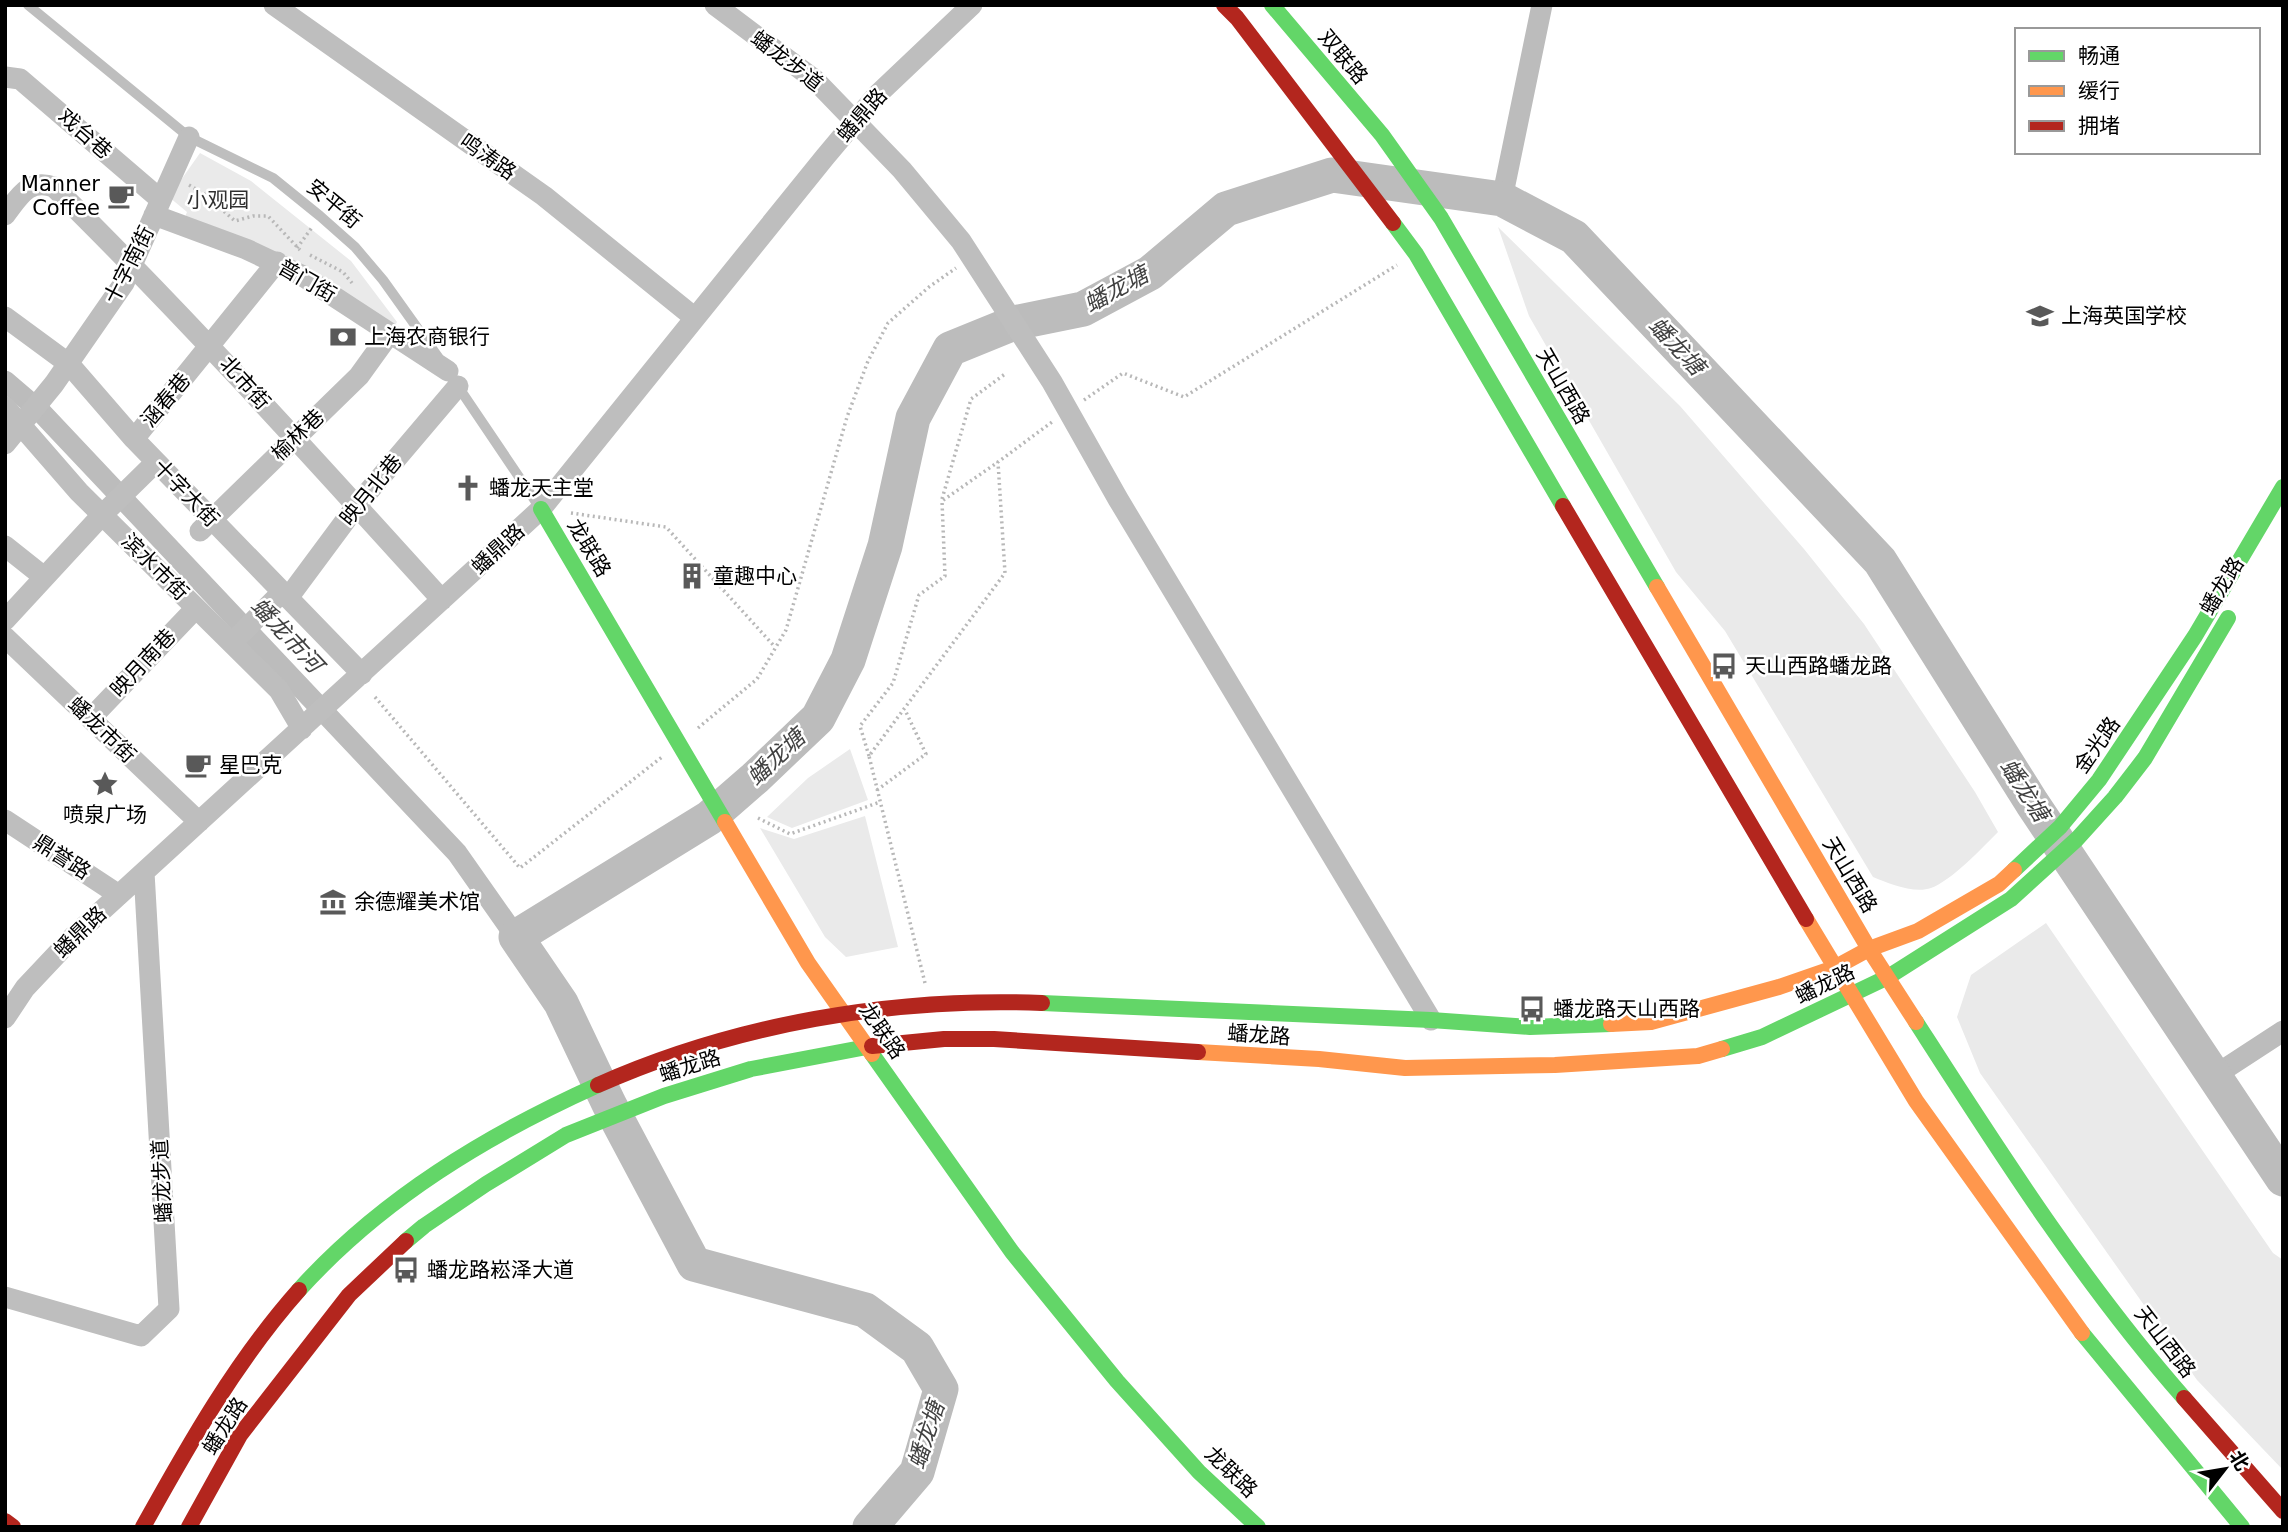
<svg xmlns="http://www.w3.org/2000/svg" width="2288" height="1532" viewBox="0 0 2288 1532" font-family="'DejaVu Sans','Noto Sans SC',sans-serif">
  <style>
    .green { fill: #eaeaea }
    .lines { fill: none; stroke-linecap: round; stroke-linejoin: round }
    .canal { stroke: #bcbcbc; stroke-width: 21 }
    .river { stroke: #bcbcbc; stroke-width: 35 }
    .path { stroke: #b8b8b8; stroke-width: 3.5; stroke-dasharray: 2 3.5; stroke-linecap: butt }
    .lane { stroke: #bebebe; stroke-width: 10 }
    .street { stroke: #bebebe; stroke-width: 21 }
    .fast { stroke: #63d668; stroke-width: 16 }
    .slow { stroke: #ff974d; stroke-width: 16 }
    .jam { stroke: #b3261e; stroke-width: 16 }
    .labels { text-anchor: middle; dominant-baseline: central; stroke-width: 5; stroke-linejoin: round; paint-order: stroke }
    .street-label { font-size: 21px; fill: #000; stroke: #fff }
    .poi-label { font-size: 21px; fill: #000; stroke: #fff; text-anchor: start }
    .park-label { font-size: 21px; fill: #303030; stroke: #fff }
    .water-label { font-size: 23px; font-style: italic; fill: #414141; stroke: #fff }
  </style>
  <rect width="100%" height="100%" fill="#fff"/>
  <path class="green" d="M 200,153 L 251,181 L 351,261 L 397,322 L 392,331 L 183,222 L 187,212 L 169,197 Z
    M 1498,227 L 1680,406 L 1804,549 L 1864,624 L 1975,792 L 1998,832 C 1982,848 1951,881 1931,888 C 1914,894 1888,883 1873,877 L 1725,631 L 1676,572 L 1529,316 Z
    M 850,749 L 868,800 L 792,828 L 767,817 L 808,778 Z
    M 865,816 L 898,947 L 846,957 L 825,937 L 760,828 L 794,839 Z
    M 2046,923 L 2273,1253 L 2283,1260 L 2283,1470 L 2197,1380 L 1980,1073 L 1957,1017 L 1971,975 Z"/>
  <g class="lines">
    <path class="canal" d="M 1502,199 L 1542,5
      M 5,381 L 40,411 L 457,853 L 516,937
      M 2214,1076 L 2283,1031"/>
    <path class="river" d="M 870,1527 L 917,1472 L 941,1389 L 917,1348 L 865,1310 L 694,1264 L 609,1104 L 561,1003 L 516,937 L 709,818 L 755,778 L 818,718 L 848,660 L 885,546 L 913,418 L 950,349 L 1014,323 L 1083,309 L 1150,273 L 1226,209 L 1332,175 L 1502,199 L 1574,237 L 1880,561 L 2032,803 L 2283,1179"/>
    <path class="path" d="M 189,185 L 203,193 L 235,221 L 253,216 L 268,216 L 300,250
      M 297,248 L 313,226
      M 310,255 L 343,272 L 352,283
      M 1084,400 L 1123,373 L 1184,397 L 1397,265
      M 942,499 L 971,399 L 1005,374
      M 571,513 L 666,527 L 775,647
      M 375,697 L 520,868 L 662,757
      M 698,728 L 757,679 L 786,630 L 847,417 L 868,361 L 888,323 L 929,287 L 956,268
      M 869,756 L 860,726 L 893,683 L 919,595 L 945,576 L 942,501 L 998,462
      M 877,790 L 926,754 L 905,710
      M 758,818 L 790,834 L 880,802
      M 925,983 L 869,756 L 1005,573 L 998,462 L 1052,422"/>
    <path class="lane" d="M 28,5 L 189,137 L 273,178 L 320,216 L 355,247 L 383,280 L 438,357
      M 457,385 L 540,508"/>
    <path class="street" d="M 274,5 L 544,196 L 695,318
      M 715,5 L 815,80 L 902,170 L 961,241 L 1052,382 L 1118,499 L 1431,1020
      M 5,77 L 20,79 L 161,200
      M 5,215 C 19,197 28,178 54,187 C 189,320 315,460 442,600
      M 154,215 L 246,249 L 301,275 L 448,371
      M 5,317 L 69,364 L 134,439 L 362,674
      M 5,407 L 79,492 L 279,690 L 302,729
      M 134,439 L 277,262
      M 5,444 L 54,384 L 124,283 L 189,137
      M 200,531 L 359,376 L 390,333
      M 5,546 L 44,577
      M 288,598 L 357,505 L 458,386
      M 5,620 L 102,515 L 156,462
      M 5,637 L 199,822
      M 232,643 L 282,592
      M 91,718 L 196,608
      M 5,820 L 119,895
      M 5,1018 L 25,988 L 74,936 L 541,509 L 825,157 L 877,95 L 972,5
      M 5,1297 L 141,1336 L 169,1309 L 144,872"/>
    <path class="fast" d="M 1272,5 L 1382,135 L 1441,218 L 1657,587
      M 1393,223 L 1416,254 L 1563,506
      M 541,509 L 725,822
      M 2014,870 L 2060,827 L 2099,780 L 2195,636 L 2283,487
      M 1042,1003 L 1431,1020 L 1530,1027 L 1611,1024
      M 1916,1022 C 1999,1151 2082,1282 2184,1398
      M 1722,1049 L 1762,1037 L 1888,977 L 2011,899 L 2077,839 L 2115,797 L 2145,758 L 2228,618
      M 872,1054 L 1012,1252 L 1117,1381 L 1199,1472 L 1258,1527
      M 406,1241 L 424,1226 L 486,1184 L 566,1135 L 664,1096 L 751,1069 L 872,1046
      M 299,1290 C 381,1199 487,1135 598,1085
      M 2082,1333 L 2242,1527"/>
    <path class="slow" d="M 1657,587 L 1869,949 L 1916,1022
      M 725,822 L 808,963 L 872,1054
      M 1806,919 L 1916,1101 L 2082,1333
      M 1611,1024 L 1651,1022 L 1779,987 L 1834,968 L 1869,949 L 1918,931 L 1999,884 L 2014,870
      M 1198,1052 L 1319,1059 L 1405,1068 L 1555,1065 L 1698,1056 L 1722,1049"/>
    <path class="jam" d="M 1224,5 L 1237,18 L 1393,223
      M 1563,506 L 1806,919
      M 872,1046 L 944,1039 L 994,1039 L 1198,1052
      M 598,1085 C 735,1024 892,997 1042,1003
      M 2184,1398 L 2283,1511
      M 5,1521 L 13,1527
      M 143,1527 C 189,1444 236,1361 299,1290
      M 189,1527 L 240,1435 L 349,1295 L 406,1241"/>
  </g>
  <defs>
    <g id="cafe-bare" transform="scale(2.1)"><path d="M-5.5-4.5H6V0H3Q3 3.5 0 3.5H-2.5Q-5.5 3.5-5.5 0ZM3-3.2v2h1.7v-2ZM-6 4.5H4V6H-6Z" fill="#595959" stroke="#fff" stroke-width="2.5" paint-order="stroke"/></g>
    <g id="school-bare" transform="scale(2.1)"><path d="M0-5L7-2L0 1L-7-2ZM-4 1L0 2.5L4 1V4Q0 6-4 4Z" fill="#595959" stroke="#fff" stroke-width="2.5" paint-order="stroke"/></g>
    <g id="bank-bare" transform="scale(2.1)"><path d="M-6-4H6V4H-6ZM0-2.3a2.3 2.3 0 1 0 0 4.6a2.3 2.3 0 1 0 0-4.6Z" fill="#595959" stroke="#fff" stroke-width="2.5" paint-order="stroke"/></g>
    <g id="church-bare" transform="scale(2.1)"><path d="M-1.2-6h2.4v3.5h3.3v2.4h-3.3V6h-2.4V-.1h-3.3v-2.4h3.3Z" fill="#595959" stroke="#fff" stroke-width="2.5" paint-order="stroke"/></g>
    <g id="building-bare" transform="scale(2.1)"><path d="M-4-6H4V6H1V3H-1V6H-4ZM-2.5-4.3h1.7v1.8h-1.7ZM.8-4.3h1.7v1.8H.8ZM-2.5-1h1.7V.8h-1.7ZM.8-1h1.7V.8H.8Z" fill="#595959" stroke="#fff" stroke-width="2.5" paint-order="stroke"/></g>
    <g id="bus-bare" transform="scale(2.1)"><path d="M-5-6H5V4H4V6H2V4H-2V6H-4V4H-5ZM-3.5-4V0h7V-4ZM-3.5 1.2v1.5H-2V1.2ZM2 1.2v1.5H3.5V1.2Z" fill="#595959" stroke="#fff" stroke-width="2.5" paint-order="stroke"/></g>
    <g id="sight-bare" transform="scale(2.1)"><path d="M0-6L1.8-2.2L6-1.7L2.9 1.2L3.7 5.4L0 3.3L-3.7 5.4L-2.9 1.2L-6-1.7L-1.8-2.2Z" fill="#595959" stroke="#fff" stroke-width="2.5" paint-order="stroke"/></g>
    <g id="museum-bare" transform="scale(2.1)"><path d="M0-6L6-3V-2H-6V-3ZM-5-1h2V3h-2ZM-1-1h2V3h-2ZM3-1h2V3H3ZM-6 4H6V6H-6Z" fill="#595959" stroke="#fff" stroke-width="2.5" paint-order="stroke"/></g>
  </defs>
  <g fill-rule="evenodd">
    <use href="#cafe-bare" x="121" y="196"/>
    <use href="#school-bare" x="2040" y="316"/>
    <use href="#bank-bare" x="343" y="337"/>
    <use href="#church-bare" x="468" y="488"/>
    <use href="#building-bare" x="692" y="576"/>
    <use href="#bus-bare" x="1724" y="666"/>
    <use href="#cafe-bare" x="198" y="765"/>
    <use href="#sight-bare" x="105" y="784"/>
    <use href="#museum-bare" x="333" y="902"/>
    <use href="#bus-bare" x="1532" y="1009"/>
    <use href="#bus-bare" x="406" y="1270"/>
  </g>
  <g class="labels">
    <g class="street-label">
      <text transform="translate(1343 57) rotate(50)">双联路</text>
      <text transform="translate(787 61) rotate(38)">蟠龙步道</text>
      <text transform="translate(862 115) rotate(-49)">蟠鼎路</text>
      <text transform="translate(85 134) rotate(41)">戏台巷</text>
      <text transform="translate(488 157) rotate(35)">鸣涛路</text>
      <text transform="translate(334 204) rotate(40)">安平街</text>
      <text transform="translate(129 265) rotate(-63)">十字南街</text>
      <text transform="translate(307 281) rotate(30)">普门街</text>
      <text transform="translate(245 383) rotate(48)">北市街</text>
      <text transform="translate(1563 386) rotate(60)">天山西路</text>
      <text transform="translate(166 400) rotate(-50)">涵春巷</text>
      <text transform="translate(298 435) rotate(-44)">榆林巷</text>
      <text transform="translate(371 490) rotate(-51)">映月北巷</text>
      <text transform="translate(186 493) rotate(46)">十字大街</text>
      <text transform="translate(589 548) rotate(59)">龙联路</text>
      <text transform="translate(498 549) rotate(-43)">蟠鼎路</text>
      <text transform="translate(155 567) rotate(45)">滨水市街</text>
      <text transform="translate(2222 586) rotate(-59)">蟠龙路</text>
      <text transform="translate(143 663) rotate(-47)">映月南巷</text>
      <text transform="translate(102 730) rotate(44)">蟠龙市街</text>
      <text transform="translate(2097 745) rotate(-55)">金光路</text>
      <text transform="translate(62 857) rotate(33)">鼎誉路</text>
      <text transform="translate(1850 875) rotate(59)">天山西路</text>
      <text transform="translate(80 932) rotate(-44)">蟠鼎路</text>
      <text transform="translate(1825 984) rotate(-26)">蟠龙路</text>
      <text transform="translate(882 1031) rotate(55)">龙联路</text>
      <text transform="translate(1259 1035) rotate(4)">蟠龙路</text>
      <text transform="translate(690 1066) rotate(-17)">蟠龙路</text>
      <text transform="translate(162 1181) rotate(-93)">蟠龙步道</text>
      <text transform="translate(2165 1342) rotate(52)">天山西路</text>
      <text transform="translate(225 1426) rotate(-57)">蟠龙路</text>
      <text transform="translate(1231 1472) rotate(44)">龙联路</text>
    </g>
    <g class="poi-label">
      <text x="100" y="184" text-anchor="end">Manner<tspan x="100" dy="24">Coffee</tspan></text>
      <text x="2061" y="316">上海英国学校</text>
      <text x="364" y="337">上海农商银行</text>
      <text x="489" y="488">蟠龙天主堂</text>
      <text x="713" y="576">童趣中心</text>
      <text x="1745" y="666">天山西路蟠龙路</text>
      <text x="219" y="765">星巴克</text>
      <text x="105" y="815" text-anchor="middle">喷泉广场</text>
      <text x="354" y="902">余德耀美术馆</text>
      <text x="1553" y="1009">蟠龙路天山西路</text>
      <text x="427" y="1270">蟠龙路崧泽大道</text>
    </g>
    <g class="park-label">
      <text x="218" y="200">小观园</text>
    </g>
    <g class="water-label">
      <text transform="translate(1116 289) rotate(-29)">蟠龙塘</text>
      <text transform="translate(1677 346) rotate(47)">蟠龙塘</text>
      <text transform="translate(287 635) rotate(47)">蟠龙市河</text>
      <text transform="translate(776 757) rotate(-43)">蟠龙塘</text>
      <text transform="translate(2025 790) rotate(57)">蟠龙塘</text>
      <text transform="translate(926 1435) rotate(-72)">蟠龙塘</text>
    </g>
  </g>
  <rect width="2288" height="1532" fill="none" stroke="#000000" stroke-width="14"/>
  <rect x="2015" y="28" width="245" height="126" fill="#ffffff" stroke="#999999" stroke-width="2"/>
  <rect x="2029" y="51" width="35" height="10" fill="#63d668" stroke="#999999" stroke-width="2"/>
  <text x="2078" y="63" font-size="21" fill="#000000">畅通</text>
  <rect x="2029" y="86" width="35" height="10" fill="#ff974d" stroke="#999999" stroke-width="2"/>
  <text x="2078" y="98" font-size="21" fill="#000000">缓行</text>
  <rect x="2029" y="121" width="35" height="10" fill="#b3261e" stroke="#999999" stroke-width="2"/>
  <text x="2078" y="133" font-size="21" fill="#000000">拥堵</text>
  <g transform="translate(2225 1469) rotate(59)" stroke="#ffffff" stroke-width="5" paint-order="stroke">
  <path d="M0-5L12 26L0 18L-12 26Z" fill="#000000"/>
  <text y="-10" font-size="19" font-weight="bold" text-anchor="middle" fill="#000000">北</text>
  </g>
</svg>
